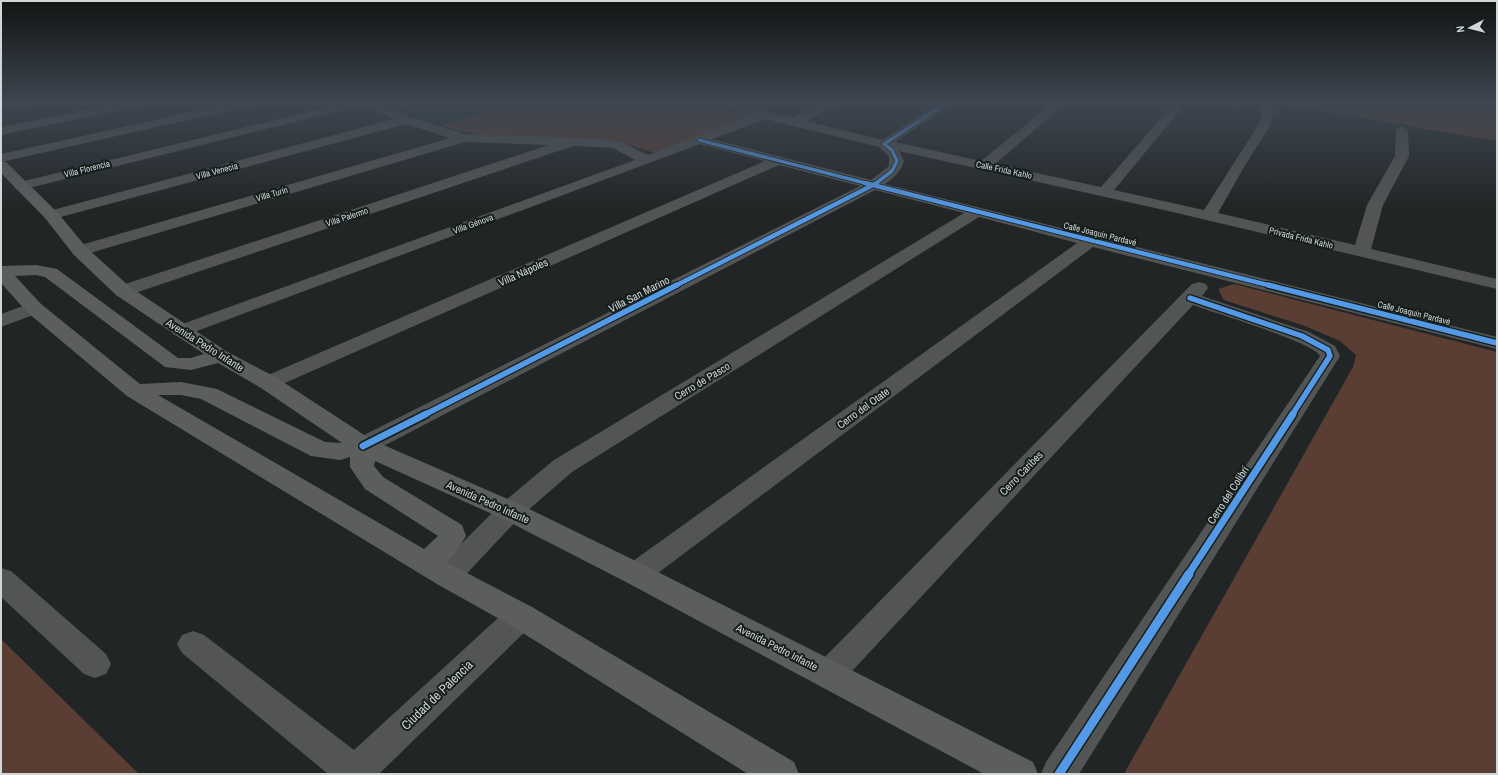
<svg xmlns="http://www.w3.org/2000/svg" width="1498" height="775" viewBox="0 0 1498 775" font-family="'Archivo Narrow',sans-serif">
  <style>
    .built { fill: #223030 }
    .green { fill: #5a3e34 }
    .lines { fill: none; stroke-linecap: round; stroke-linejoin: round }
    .minor { fill: #535555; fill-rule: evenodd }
    .major { fill: #5c5e5e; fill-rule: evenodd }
    .cycleway-far4-casing { stroke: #151d1d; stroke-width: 5 }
    .cycleway-far3-casing { stroke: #151d1d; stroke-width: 6 }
    .cycleway-far2-casing { stroke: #151d1d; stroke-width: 8 }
    .cycleway-far1-casing { stroke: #151d1d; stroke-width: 10 }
    .cycleway-casing { stroke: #151d1d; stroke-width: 12 }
    .cycleway-far4 { stroke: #5399e6; stroke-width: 3.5 }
    .cycleway-far3 { stroke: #5399e6; stroke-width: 4.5 }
    .cycleway-far2 { stroke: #5399e6; stroke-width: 5.5 }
    .cycleway-far1 { stroke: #5399e6; stroke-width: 7 }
    .cycleway { stroke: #5399e6; stroke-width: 9 }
    .labels { text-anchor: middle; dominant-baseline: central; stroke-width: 4; stroke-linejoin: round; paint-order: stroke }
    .far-street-label { font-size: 9px; fill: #d1d6d6; stroke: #151d1d }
    .street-label { font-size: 11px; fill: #d1d6d6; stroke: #151d1d }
    .near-street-label { font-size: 13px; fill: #d1d6d6; stroke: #151d1d }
  </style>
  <rect width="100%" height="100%" fill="#212525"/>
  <path class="built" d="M 389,102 L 518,102 L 442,125 Z"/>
  <path class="green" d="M 518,102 L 693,102 L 754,116 L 656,153 L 611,140 L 494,138 L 451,129 L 442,125 Z
    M 1268,102 L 1434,102 L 1497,111 L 1497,141 Z
    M 1234,284 L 1497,352 L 1497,774 L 1125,774 L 1125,772 L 1353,367 L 1356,355 L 1340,341 L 1305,326 L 1224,300 L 1218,289 Z
    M 1,639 L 139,774 L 1,774 Z"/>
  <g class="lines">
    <path class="minor" d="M 1,102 L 32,102 L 26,106 L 1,110 Z
      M 125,102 L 146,102 L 140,106 L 1,135 L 1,127 Z
      M 236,102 L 256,102 L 250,106 L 1,162 L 1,154 Z
      M 349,102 L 374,102 L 410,117 L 465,134 L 603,139 L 621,142 L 648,155 L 752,115 L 714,104 L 712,102 L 729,102 L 793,118 L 825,102 L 839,102 L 837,104 L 806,121 L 882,140 L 941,102 L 954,102 L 952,104 L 895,142 L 981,161 L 1054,102 L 1067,102 L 995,164 L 1101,187 L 1175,102 L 1187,102 L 1114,190 L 1204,210 L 1260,122 L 1262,112 L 1255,106 L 1261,102 L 1265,103 L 1274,111 L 1270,126 L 1244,167 L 1218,213 L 1355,245 L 1367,205 L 1395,156 L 1396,130 L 1402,126 L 1408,130 L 1409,156 L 1383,205 L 1371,249 L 1497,279 L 1497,289 L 1164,210 L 899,151 L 904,161 C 901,172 893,178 885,184 L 1497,337 L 1497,349 L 1093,247 L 646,582 L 636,585 L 626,582 L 622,574 L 626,566 L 1077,243 L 979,217 L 572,472 L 519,518 L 457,584 L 447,587 L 437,584 L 433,576 L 437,568 L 501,504 L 554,460 L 964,213 L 875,190 L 372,452 L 363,454 L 354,452 L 351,446 L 354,440 L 860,186 L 779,165 L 269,390 L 261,388 L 258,383 L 261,378 L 765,161 L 700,144 L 181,337 L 174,335 L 171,331 L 174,327 L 635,160 L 613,148 L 573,146 L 123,297 L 116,295 L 114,291 L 116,287 L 549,145 L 465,142 L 80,256 L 74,255 L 71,251 L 74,247 L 450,138 L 406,124 L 57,218 L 45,218 L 43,215 L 45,212 L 394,119 L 363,105 L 21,190 L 16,189 L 14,186 L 16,183 ZM 765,119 L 879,147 L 889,156 L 889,166 L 871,180 L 712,139 Z
      M 1228,102 L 1242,102 L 1236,106 L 1230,104 Z
      M 1199,282 L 1206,284 L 1208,288 L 1202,296 L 1309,332 L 1335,346 L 1340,356 L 1079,774 L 1041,774 L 1046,762 L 1320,356 C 1316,343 1211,312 1193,305 L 840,684 L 829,688 L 818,684 L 813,674 L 818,664 L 1192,284 Z
      M 34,302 L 41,304 L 44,308 L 41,312 L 1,327 L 1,314 Z
      M 1,568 L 11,571 L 106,654 L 111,664 L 106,674 L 95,678 L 84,674 L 1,597 Z
      M 521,604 L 532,607 L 536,616 L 532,625 L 379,774 L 328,774 L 182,653 L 177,644 L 182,635 L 193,631 L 204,635 L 354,750 L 510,607 Z"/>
    <path class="major" d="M 1,161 L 6,162 L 57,212 L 86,247 L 130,287 L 226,351 L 277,378 L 372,440 L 519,504 L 646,566 L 1033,762 L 1038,774 L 984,774 L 626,582 L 501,518 L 375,461 L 374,466 L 383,477 L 462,525 L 466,536 L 455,554 L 446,562 L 532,607 L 794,762 L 799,774 L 748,774 L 510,625 L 437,584 L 127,396 L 27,312 L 1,283 L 1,266 L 36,265 L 57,269 L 178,358 L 191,358 L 204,354 L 116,295 L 74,255 L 45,218 L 1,173 ZM 36,275 L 45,277 L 165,367 L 191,370 L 218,363 L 261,388 L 342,443 L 325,442 L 217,389 L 181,382 L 140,384 L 41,304 L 15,276 ZM 158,395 L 181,395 L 201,399 L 311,456 L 340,460 L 350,457 L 350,467 L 365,489 L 438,536 L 424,549 Z"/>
    <g class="cycleway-far4-casing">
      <path id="cycleway-far4" d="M 699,140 L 869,184
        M 875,184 L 892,171 L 897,161 L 892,150 L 884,144 L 948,102"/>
    </g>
    <g class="cycleway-far3-casing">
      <path id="cycleway-far3" d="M 865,183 L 1272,286
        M 675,286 L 877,183"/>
    </g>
    <g class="cycleway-far2-casing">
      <path id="cycleway-far2" d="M 1268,285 L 1497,343
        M 1190,298 L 1302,336 L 1328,350 L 1330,356 L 1292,415
        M 424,415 L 677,285"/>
    </g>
    <g class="cycleway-far1-casing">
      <path id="cycleway-far1" d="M 363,446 L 426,414
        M 1188,575 L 1293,414"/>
    </g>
    <g class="cycleway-casing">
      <path id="cycleway" d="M 1059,774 L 1189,574"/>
    </g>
    <use href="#cycleway-far4" class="cycleway-far4"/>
    <use href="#cycleway-far3" class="cycleway-far3"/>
    <use href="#cycleway-far2" class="cycleway-far2"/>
    <use href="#cycleway-far1" class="cycleway-far1"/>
    <use href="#cycleway" class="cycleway"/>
  </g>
  <linearGradient id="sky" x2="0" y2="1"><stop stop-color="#121414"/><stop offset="0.49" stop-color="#3d4651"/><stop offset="1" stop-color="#3d4651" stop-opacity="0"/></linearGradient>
  <rect width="1498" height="210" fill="url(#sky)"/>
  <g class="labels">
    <g class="far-street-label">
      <text transform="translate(87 169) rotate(-14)">Villa Florencia</text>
      <text transform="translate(1004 170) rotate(12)">Calle Frida Kahlo</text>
      <text transform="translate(217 171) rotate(-15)">Villa Venecia</text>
      <text transform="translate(272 194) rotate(-16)">Villa Turín</text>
      <text transform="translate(347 217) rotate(-18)">Villa Palermo</text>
      <text transform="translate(473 224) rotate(-20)">Villa Génova</text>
      <text transform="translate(1100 234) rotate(14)">Calle Joaquín Pardavé</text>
      <text transform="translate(1301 238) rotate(14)">Privada Frida Kahlo</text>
      <text transform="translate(1414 313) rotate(14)">Calle Joaquín Pardavé</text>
    </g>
    <g class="street-label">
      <text transform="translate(523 272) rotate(-24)">Villa Nápoles</text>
      <text transform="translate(639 294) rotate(-27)">Villa San Marino</text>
      <text transform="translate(205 345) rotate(32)">Avenida Pedro Infante</text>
      <text transform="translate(702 381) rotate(-31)">Cerro de Pasco</text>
      <text transform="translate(863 408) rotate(-36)">Cerro del Otate</text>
      <text transform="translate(1021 473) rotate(-46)">Cerro Caribes</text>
      <text transform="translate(1228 495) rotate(-57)">Cerro del Colibrí</text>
      <text transform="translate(488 502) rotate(24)">Avenida Pedro Infante</text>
      <text transform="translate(777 647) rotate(27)">Avenida Pedro Infante</text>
    </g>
    <g class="near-street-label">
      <text transform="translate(437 695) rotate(-44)">Ciudad de Palencia</text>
    </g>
  </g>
  <rect width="1498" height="775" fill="none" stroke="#d1d6d6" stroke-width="4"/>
  <g transform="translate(1470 28) rotate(263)" stroke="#151d1d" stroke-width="3" paint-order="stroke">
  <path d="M0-3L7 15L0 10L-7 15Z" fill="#d1d6d6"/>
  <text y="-6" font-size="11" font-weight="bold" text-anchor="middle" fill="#d1d6d6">N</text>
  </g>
</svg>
